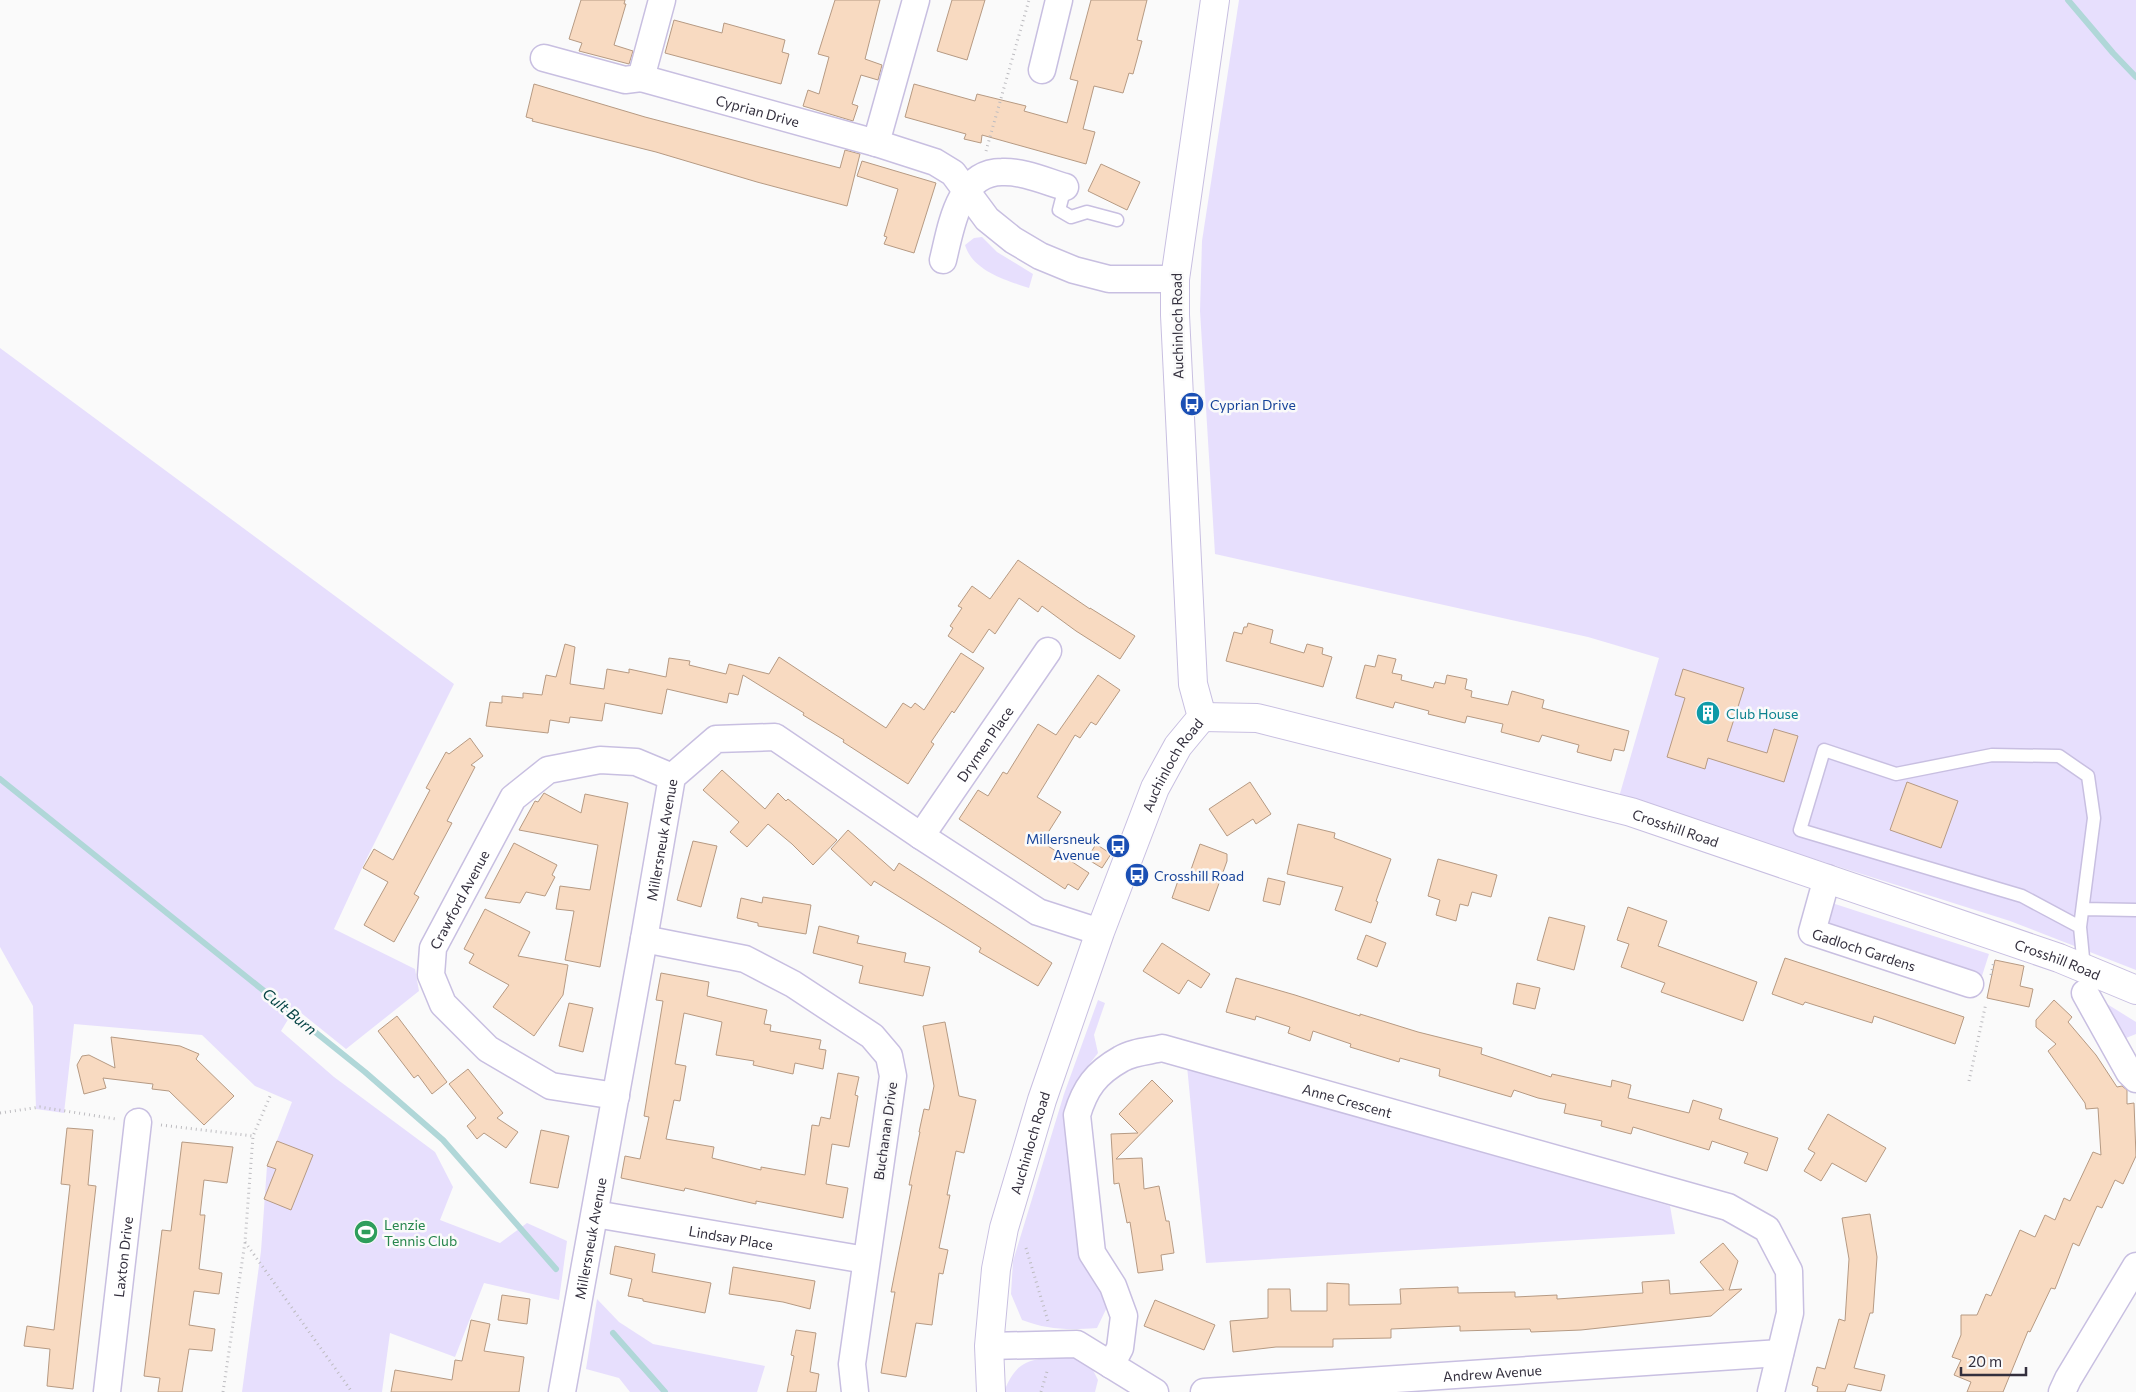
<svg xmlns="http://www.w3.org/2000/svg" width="2136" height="1392" viewBox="0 0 2136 1392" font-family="Commissioner,sans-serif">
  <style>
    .green { fill: #e7dffd }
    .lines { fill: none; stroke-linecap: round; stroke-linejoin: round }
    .stream { stroke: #b0d7d8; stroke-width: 6 }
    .building { fill: #f8dac1; stroke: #b69a83 }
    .lane-casing { stroke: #c8bfe1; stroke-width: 15 }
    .street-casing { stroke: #c8bfe1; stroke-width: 29 }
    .secondary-casing { stroke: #c8bfe1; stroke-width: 30 }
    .path { stroke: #bdbcc0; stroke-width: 3; stroke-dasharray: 1 4; stroke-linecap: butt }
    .lane { stroke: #fff; stroke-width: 12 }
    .street { stroke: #fff; stroke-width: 26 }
    .secondary { stroke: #fff; stroke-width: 28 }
    .labels { text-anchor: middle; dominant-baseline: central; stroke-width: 5; stroke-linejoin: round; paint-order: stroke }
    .street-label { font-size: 14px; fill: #332f3d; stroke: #fafafa }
    .transit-label { font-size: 14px; fill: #164399; stroke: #fafafa; text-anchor: start }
    .culture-label { font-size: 14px; fill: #0d838f; stroke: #fafafa; text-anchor: start }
    .leisure-label { font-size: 14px; fill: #27864d; stroke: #fafafa; text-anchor: start }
    .water-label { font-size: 15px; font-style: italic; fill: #074546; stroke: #fafafa }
  </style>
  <rect width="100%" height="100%" fill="#fafafa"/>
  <path class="green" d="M 1239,0 L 2136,0 L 2136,970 L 2010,921 L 1619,797 L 1659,658 L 1588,637 L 1215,554 L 1200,311 L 1202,241 Z
    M 982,237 L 997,252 L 1033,274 L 1029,288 C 1005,280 973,271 965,245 L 974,238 Z
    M 0,348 L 454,684 L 364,864 L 334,929 L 415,969 L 419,991 L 346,1049 L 295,1008 L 281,1031 L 334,1077 L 435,1152 L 453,1187 L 440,1220 L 500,1243 L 527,1223 L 567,1241 L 559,1300 L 484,1283 L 455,1357 L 390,1333 L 382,1392 L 242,1392 L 261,1251 L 267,1166 L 292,1102 L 255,1086 L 202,1035 L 74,1024 L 64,1113 L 36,1109 L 33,1006 L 0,947 Z
    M 1832,903 L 1989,954 L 1981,979 L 1824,928 Z
    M 2099,999 L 2136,1022 L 2136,1034 L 2121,1040 Z
    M 1098,1000 L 1105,1003 L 1094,1035 L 1098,1053 L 1081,1075 L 1073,1097 L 1110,1301 L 1097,1328 C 1069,1330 1048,1330 1022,1320 L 1011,1294 L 1013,1261 L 1064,1094 Z
    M 1187,1066 L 1670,1206 L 1675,1234 L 1206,1263 Z
    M 597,1299 L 619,1322 L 653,1344 L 765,1366 L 757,1392 L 630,1392 L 619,1378 L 586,1369 Z
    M 1072,1356 L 1089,1362 L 1098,1380 L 1095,1392 L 1004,1392 C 1018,1354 1037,1360 1072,1356 Z"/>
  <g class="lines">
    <path class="stream" d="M 2068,0 L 2113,53 L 2136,77
      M 0,779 L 365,1072 L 443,1140 L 556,1269
      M 613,1333 L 665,1392"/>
  </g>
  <path class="building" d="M 581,0 L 625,0 L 624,4 L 626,4 L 614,45 L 633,51 L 629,64 L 579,51 L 582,43 L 569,39 Z
    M 835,0 L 880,0 L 865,59 L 882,65 L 878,80 L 861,75 L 852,104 L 858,106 L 853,121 L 803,106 L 808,90 L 819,94 L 829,57 L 818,54 Z
    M 952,0 L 985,0 L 967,60 L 937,51 Z
    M 1091,0 L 1147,0 L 1137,40 L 1142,41 L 1133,74 L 1129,73 L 1123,93 L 1094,86 L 1083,129 L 1095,132 L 1086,164 L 982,135 L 981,143 L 964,139 L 966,134 L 905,117 L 914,84 L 975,101 L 977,94 L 1026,106 L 1024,111 L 1067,123 L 1078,81 L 1070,79 Z
    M 674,20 L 722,33 L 724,23 L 785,40 L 782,52 L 789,54 L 781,84 L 665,53 Z
    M 534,84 L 645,117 L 840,168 L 845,150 L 860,154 L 847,206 L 757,182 L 656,152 L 532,121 L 533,119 L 526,117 Z
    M 862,161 L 936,183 L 914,253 L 884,244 L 887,237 L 884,236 L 898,189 L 857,176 Z
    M 1101,164 L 1140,182 L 1127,210 L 1088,191 Z
    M 1018,560 L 1090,609 L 1090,608 L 1135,636 L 1120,659 L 1076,631 L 1042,606 L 1038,612 L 1019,598 L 995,634 L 989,629 L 973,653 L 948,636 L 953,628 L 950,626 L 962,608 L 958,606 L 972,586 L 990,599 Z
    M 1248,623 L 1273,630 L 1270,643 L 1304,653 L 1307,644 L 1323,648 L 1322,654 L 1332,657 L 1323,687 L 1226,661 L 1234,632 L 1242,634 L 1244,627 L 1247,627 Z
    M 565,644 L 575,647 L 570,684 L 604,689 L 607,669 L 629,673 L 629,669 L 666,677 L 669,658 L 690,661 L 689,665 L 726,674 L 729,664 L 769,674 L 779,657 L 886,728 L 903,703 L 911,708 L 915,703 L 924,710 L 961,653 L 984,668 L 954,713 L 952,711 L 931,742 L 934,744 L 908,784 L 843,742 L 844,740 L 803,715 L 804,713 L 743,675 L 738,695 L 729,693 L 727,703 L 667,689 L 662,714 L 605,703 L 602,721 L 570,717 L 569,723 L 550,720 L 548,733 L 486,726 L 490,702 L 502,703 L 502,696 L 523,698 L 523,693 L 542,695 L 546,675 L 556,677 Z
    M 1378,655 L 1396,659 L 1392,673 L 1402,675 L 1401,680 L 1433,688 L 1435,682 L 1445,684 L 1447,675 L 1467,679 L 1465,689 L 1472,691 L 1471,697 L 1508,705 L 1512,691 L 1544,700 L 1542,708 L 1629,731 L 1624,751 L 1614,749 L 1611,761 L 1577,752 L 1579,745 L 1542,735 L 1539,742 L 1501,732 L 1503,724 L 1467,716 L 1465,723 L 1428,714 L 1429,711 L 1395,702 L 1393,708 L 1356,698 L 1365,665 L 1375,667 Z
    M 1683,669 L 1744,688 L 1727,741 L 1767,753 L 1774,729 L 1798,736 L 1784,782 L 1708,758 L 1705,769 L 1667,757 L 1685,698 L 1675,695 Z
    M 1098,675 L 1120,690 L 1096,725 L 1091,722 L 1080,738 L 1075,735 L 1037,797 L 1061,812 L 1042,842 L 1089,873 L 1078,890 L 1068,884 L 1065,889 L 959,819 L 978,790 L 988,796 L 1003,772 L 1007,774 L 1038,724 L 1056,735 Z
    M 470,738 L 483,756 L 471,765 L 475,767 L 447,821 L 452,823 L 414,894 L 419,897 L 394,942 L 364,925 L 388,882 L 363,868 L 374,849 L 393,860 L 430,790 L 426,788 L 446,752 L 449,754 Z
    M 722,770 L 765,809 L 778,793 L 786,801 L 788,799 L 837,840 L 813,865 L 792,844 L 768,824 L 747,847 L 730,832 L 739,822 L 703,790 Z
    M 1250,782 L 1271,814 L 1256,824 L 1253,819 L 1227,836 L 1209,809 Z
    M 1907,782 L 1958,801 L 1941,848 L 1890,830 Z
    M 544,793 L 581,813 L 585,794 L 628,803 L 600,967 L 565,960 L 574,911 L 556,909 L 560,886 L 590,890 L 598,845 L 519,830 L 535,801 L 538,802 Z
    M 1298,824 L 1335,833 L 1334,838 L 1391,859 L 1376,901 L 1378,902 L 1371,923 L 1335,910 L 1343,887 L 1287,874 Z
    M 848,830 L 894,871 L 899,863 L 1052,963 L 1038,986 L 979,952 L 981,948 L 874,881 L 871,886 L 831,849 Z
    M 693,841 L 717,846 L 701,907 L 677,900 Z
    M 514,843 L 557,865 L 552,875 L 555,877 L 545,896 L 526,892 L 520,903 L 485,898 Z
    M 1096,844 L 1111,854 L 1102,868 L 1087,859 Z
    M 1200,844 L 1227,854 L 1227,861 L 1209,911 L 1172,898 L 1180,875 L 1188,878 Z
    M 1438,859 L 1497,875 L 1491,897 L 1472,892 L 1468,906 L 1460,904 L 1456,921 L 1436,915 L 1440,900 L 1428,896 Z
    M 1268,878 L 1285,882 L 1280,905 L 1263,901 Z
    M 763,897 L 811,905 L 806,934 L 758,926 L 758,923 L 737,918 L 741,898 L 762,903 Z
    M 1628,907 L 1667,921 L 1658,946 L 1757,982 L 1743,1021 L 1661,992 L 1665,983 L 1621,967 L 1629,944 L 1617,940 Z
    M 485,909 L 530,932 L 518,956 L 568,965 L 563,995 L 534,1036 L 493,1007 L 509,985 L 469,963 L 474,954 L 464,949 Z
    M 1549,917 L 1585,926 L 1574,970 L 1537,960 Z
    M 819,926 L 859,936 L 857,943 L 906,953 L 904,962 L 930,967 L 923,996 L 859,983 L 863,966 L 813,953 Z
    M 1366,935 L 1386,943 L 1377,967 L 1357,959 Z
    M 1162,943 L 1210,974 L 1201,988 L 1188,980 L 1179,994 L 1143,971 Z
    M 1785,958 L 1964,1017 L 1955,1044 L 1874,1016 L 1872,1023 L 1805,1002 L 1803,1005 L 1772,994 Z
    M 1995,960 L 2024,966 L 2020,986 L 2033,989 L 2029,1007 L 1987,998 Z
    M 661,973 L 709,982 L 707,996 L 767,1010 L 764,1024 L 771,1025 L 770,1031 L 821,1040 L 819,1049 L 826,1050 L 823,1069 L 795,1063 L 793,1074 L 753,1065 L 754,1061 L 716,1055 L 722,1022 L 684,1013 L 675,1064 L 686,1066 L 680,1101 L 674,1100 L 666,1139 L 714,1147 L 712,1158 L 761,1170 L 761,1167 L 805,1175 L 812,1125 L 819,1126 L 821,1117 L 830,1119 L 838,1073 L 859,1077 L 855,1095 L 858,1096 L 849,1147 L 832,1144 L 826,1184 L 848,1188 L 843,1218 L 756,1201 L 756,1204 L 685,1188 L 684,1191 L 621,1178 L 625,1156 L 640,1159 L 649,1117 L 644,1116 L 663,1001 L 656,1000 Z
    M 1236,978 L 1295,995 L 1360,1016 L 1360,1014 L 1418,1032 L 1482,1048 L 1481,1054 L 1551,1077 L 1552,1074 L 1611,1087 L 1612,1080 L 1631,1085 L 1628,1098 L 1689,1113 L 1693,1100 L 1722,1109 L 1719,1119 L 1778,1138 L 1767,1171 L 1744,1163 L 1748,1153 L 1712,1141 L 1709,1150 L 1633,1127 L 1631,1134 L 1601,1126 L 1602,1121 L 1564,1113 L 1566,1104 L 1538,1098 L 1514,1090 L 1511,1097 L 1439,1076 L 1440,1069 L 1400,1058 L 1399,1062 L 1350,1047 L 1351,1044 L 1313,1031 L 1310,1041 L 1288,1033 L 1290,1027 L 1256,1016 L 1255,1020 L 1226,1012 Z
    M 1517,983 L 1540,988 L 1535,1009 L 1513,1004 Z
    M 2054,1000 L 2072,1017 L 2068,1022 L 2096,1055 L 2117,1087 L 2122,1086 L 2127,1090 L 2127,1104 L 2134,1103 L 2136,1156 L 2123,1184 L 2115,1180 L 2102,1208 L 2097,1206 L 2079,1246 L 2073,1243 L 2055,1289 L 2051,1288 L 2030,1332 L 2028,1331 L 2003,1392 L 1967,1392 L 1971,1382 L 1954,1375 L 1961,1360 L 1952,1357 L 1961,1335 L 1961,1315 L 1977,1315 L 1986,1294 L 1991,1296 L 2020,1230 L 2035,1237 L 2045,1215 L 2055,1220 L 2064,1198 L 2070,1201 L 2093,1152 L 2101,1155 L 2098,1108 L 2086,1109 L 2085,1103 L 2048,1051 L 2056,1044 L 2036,1027 L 2036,1020 Z
    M 569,1003 L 593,1008 L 583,1052 L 559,1046 Z
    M 397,1016 L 447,1082 L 432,1094 L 418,1075 L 414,1078 L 378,1031 Z
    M 945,1022 L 959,1096 L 976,1100 L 964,1153 L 956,1151 L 947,1195 L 950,1195 L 939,1248 L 948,1250 L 943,1274 L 939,1273 L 932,1325 L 916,1323 L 906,1377 L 881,1373 L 895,1292 L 891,1292 L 912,1185 L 909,1185 L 920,1132 L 919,1132 L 924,1109 L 929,1110 L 934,1086 L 923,1026 Z
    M 111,1037 L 180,1046 L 199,1054 L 196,1059 L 234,1096 L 204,1125 L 169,1091 L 152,1089 L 153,1084 L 103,1078 L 106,1088 L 84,1094 L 77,1065 L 82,1056 L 89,1055 L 115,1068 Z
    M 468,1069 L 503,1113 L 497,1118 L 518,1132 L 506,1148 L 484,1133 L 477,1139 L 467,1126 L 476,1118 L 449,1084 Z
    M 1152,1080 L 1173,1101 L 1116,1159 L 1142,1158 L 1144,1189 L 1159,1186 L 1166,1221 L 1169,1221 L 1174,1253 L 1161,1255 L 1163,1270 L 1138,1273 L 1130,1222 L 1127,1223 L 1119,1183 L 1114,1184 L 1111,1134 L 1138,1133 L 1119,1114 Z
    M 1828,1114 L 1886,1148 L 1866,1182 L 1832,1163 L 1821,1181 L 1804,1171 L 1815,1153 L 1808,1149 Z
    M 67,1128 L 93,1130 L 88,1185 L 96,1186 L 73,1389 L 47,1386 L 50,1349 L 24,1346 L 27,1326 L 54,1330 L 70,1185 L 61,1184 Z
    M 541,1130 L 569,1136 L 558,1188 L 530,1183 Z
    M 277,1141 L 313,1155 L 291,1210 L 264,1199 L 276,1169 L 267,1166 Z
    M 182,1142 L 233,1147 L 227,1183 L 204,1180 L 200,1215 L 205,1215 L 199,1269 L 222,1273 L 219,1294 L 194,1291 L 189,1325 L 215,1329 L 212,1351 L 189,1349 L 182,1392 L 158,1392 L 160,1378 L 144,1376 L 162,1230 L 171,1231 Z
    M 1870,1214 L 1877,1257 L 1873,1313 L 1870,1313 L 1854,1368 L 1885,1375 L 1881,1391 L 1848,1384 L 1845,1392 L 1817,1392 L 1818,1387 L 1812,1385 L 1817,1367 L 1825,1369 L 1839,1319 L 1845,1321 L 1849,1259 L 1842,1218 Z
    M 1723,1243 L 1738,1261 L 1729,1290 L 1742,1289 L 1711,1316 L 1581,1330 L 1531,1332 L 1530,1329 L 1460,1331 L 1460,1326 L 1391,1329 L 1391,1338 L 1333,1339 L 1333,1347 L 1276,1347 L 1233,1352 L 1230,1321 L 1268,1318 L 1268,1289 L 1290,1289 L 1291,1311 L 1327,1311 L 1327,1283 L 1349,1284 L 1349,1305 L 1401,1304 L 1400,1289 L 1458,1287 L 1458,1293 L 1515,1292 L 1515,1297 L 1557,1295 L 1557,1299 L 1643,1293 L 1642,1282 L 1669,1280 L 1670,1294 L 1724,1290 L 1700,1262 Z
    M 615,1246 L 655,1254 L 652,1272 L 711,1283 L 705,1313 L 643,1301 L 643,1299 L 628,1296 L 632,1279 L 610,1274 Z
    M 733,1267 L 815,1281 L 810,1309 L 783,1302 L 729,1294 Z
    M 502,1295 L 530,1299 L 527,1324 L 498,1320 Z
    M 1155,1300 L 1215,1325 L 1204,1350 L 1144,1326 Z
    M 471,1320 L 490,1324 L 484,1351 L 524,1357 L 519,1392 L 391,1392 L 395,1370 L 452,1380 L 455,1360 L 462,1361 Z
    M 796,1330 L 816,1333 L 810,1372 L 819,1374 L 816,1392 L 787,1392 L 794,1356 L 791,1355 Z"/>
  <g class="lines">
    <g class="lane-casing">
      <path id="lane" d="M 1065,187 L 1059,210 L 1071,217 L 1087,212 L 1117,220
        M 2083,909 L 2136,910
        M 2080,927 L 2022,896 L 1800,830 L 1824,750 L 1896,774 L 1992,755 L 2059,756 L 2088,776 L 2094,818 L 2080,927 L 2084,968"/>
    </g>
    <g class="street-casing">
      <g id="street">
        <path id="s1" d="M 662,0 L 641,78 L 876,143 L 935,162 L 953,173 L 987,219 L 1013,240 L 1040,256 L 1074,270 L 1109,279 L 1175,279"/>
        <path d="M 544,58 L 625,80 L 641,78"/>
        <path d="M 1042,70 L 1059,0"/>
        <path d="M 876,143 L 916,0"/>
        <path d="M 943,260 C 951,228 958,172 1002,172 C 1022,171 1045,181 1065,187"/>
        <path id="s2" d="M 921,836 L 1048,651"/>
        <path id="s3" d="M 1827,878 L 1812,932 L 1970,984"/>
        <path d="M 644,939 L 745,959 L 793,984 L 872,1036 L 889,1056 L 893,1076 L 852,1364 L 855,1392"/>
        <path d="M 2085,993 L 2129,1072 L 2136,1079"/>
        <path id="s4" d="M 616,1096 L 551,1086 L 488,1049 L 443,1004 L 431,975 L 433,948 L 513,798 L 548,770 L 600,760 L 636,762 L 672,777"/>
        <path id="s5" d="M 595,1214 L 866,1260"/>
        <path d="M 989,1346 L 1077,1344 L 1155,1392"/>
        <path id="s6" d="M 1111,1365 L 1120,1348 L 1124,1316 L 1113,1286 L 1092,1253 L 1077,1115 C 1085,1088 1096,1073 1121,1059 C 1132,1052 1150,1051 1162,1048 L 1728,1207 L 1767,1229 L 1789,1271 L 1790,1313 L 1771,1392"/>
        <path id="s7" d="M 107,1392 L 138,1122"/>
        <path id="s8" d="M 562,1392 L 644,939 L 672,777 L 716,739 L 775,737 L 921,836 L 1038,912 L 1100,932"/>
        <path id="s9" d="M 1204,1392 L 1780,1353"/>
        <path d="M 2062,1392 L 2068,1379 L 2136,1266"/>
      </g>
    </g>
    <g class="secondary-casing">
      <g id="secondary">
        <path id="s10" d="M 1202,717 L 1257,718 L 1631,812 L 2059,958 L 2136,990"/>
        <path id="s11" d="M 991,1392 L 989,1346 L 996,1269 L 1004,1228 L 1042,1100 L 1100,932 L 1155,788 L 1178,746 L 1202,717 L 1193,684 L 1175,315 L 1175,279 L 1215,0"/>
      </g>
    </g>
    <path class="path" d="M 986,151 L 1029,0
      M 1991,975 L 1994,961
      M 1969,1081 L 1986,1003
      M 0,1113 L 40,1107 L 116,1119
      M 161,1125 L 253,1136
      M 245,1242 L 352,1392
      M 1026,1248 L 1048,1321
      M 223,1392 L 245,1242 L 253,1136 L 271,1094
      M 1041,1392 L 1048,1368"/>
    <use href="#lane" class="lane"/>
    <use href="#street" class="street"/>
    <use href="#secondary" class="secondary"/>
  </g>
  <defs>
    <g id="bus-disc" transform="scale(1.25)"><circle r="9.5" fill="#1a4fb4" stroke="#fafafa"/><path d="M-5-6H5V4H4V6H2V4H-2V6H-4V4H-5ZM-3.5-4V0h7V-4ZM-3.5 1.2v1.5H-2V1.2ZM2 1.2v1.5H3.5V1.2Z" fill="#fff"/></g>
    <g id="building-disc" transform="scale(1.25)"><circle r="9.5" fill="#0f9aa8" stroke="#fafafa"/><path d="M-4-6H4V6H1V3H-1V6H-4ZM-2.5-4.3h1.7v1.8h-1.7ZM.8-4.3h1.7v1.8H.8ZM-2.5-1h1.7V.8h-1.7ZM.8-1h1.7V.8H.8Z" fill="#fff"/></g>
    <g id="stadium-disc" transform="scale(1.25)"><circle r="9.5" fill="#2e9e5b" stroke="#fafafa"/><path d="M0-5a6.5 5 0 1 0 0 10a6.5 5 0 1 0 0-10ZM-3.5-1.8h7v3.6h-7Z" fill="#fff"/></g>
  </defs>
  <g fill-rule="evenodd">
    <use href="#bus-disc" x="1192" y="404"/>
    <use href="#building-disc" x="1708" y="713"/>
    <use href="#bus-disc" x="1118" y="846"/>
    <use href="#bus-disc" x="1137" y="875"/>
    <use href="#stadium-disc" x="366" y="1232"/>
  </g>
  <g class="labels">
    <g class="street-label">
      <text stroke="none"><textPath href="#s1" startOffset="202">Cyprian Drive</textPath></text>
      <text transform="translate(1177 326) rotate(-91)">Auchinloch Road</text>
      <text stroke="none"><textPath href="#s2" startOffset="112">Drymen Place</textPath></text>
      <text stroke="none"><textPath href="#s11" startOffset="659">Auchinloch Road</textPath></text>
      <text stroke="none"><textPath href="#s10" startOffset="488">Crosshill Road</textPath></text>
      <text stroke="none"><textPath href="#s8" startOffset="561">Millersneuk Avenue</textPath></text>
      <text stroke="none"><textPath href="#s4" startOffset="316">Crawford Avenue</textPath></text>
      <text stroke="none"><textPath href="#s3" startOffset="111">Gadloch Gardens</textPath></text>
      <text stroke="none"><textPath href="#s10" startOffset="892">Crosshill Road</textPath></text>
      <text stroke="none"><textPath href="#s6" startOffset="570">Anne Crescent</textPath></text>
      <text transform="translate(885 1131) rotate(-82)">Buchanan Drive</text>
      <text stroke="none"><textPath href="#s11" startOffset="254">Auchinloch Road</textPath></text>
      <text stroke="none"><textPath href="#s5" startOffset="138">Lindsay Place</textPath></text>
      <text stroke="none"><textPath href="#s8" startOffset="156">Millersneuk Avenue</textPath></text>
      <text stroke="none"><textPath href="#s7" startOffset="136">Laxton Drive</textPath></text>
      <text stroke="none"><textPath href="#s9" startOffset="289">Andrew Avenue</textPath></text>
    </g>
    <g class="transit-label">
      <text x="1210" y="404">Cyprian Drive</text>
      <text x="1100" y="838" text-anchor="end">Millersneuk<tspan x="1100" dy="16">Avenue</tspan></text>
      <text x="1154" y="875">Crosshill Road</text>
    </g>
    <g class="culture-label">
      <text x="1726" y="713">Club House</text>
    </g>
    <g class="leisure-label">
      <text x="384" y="1224">Lenzie<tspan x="384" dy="16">Tennis Club</tspan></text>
    </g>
    <g class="water-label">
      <text transform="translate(290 1011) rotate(39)">Cult Burn</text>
    </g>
  </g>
  <path d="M1961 1367v8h65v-8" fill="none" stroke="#332f3d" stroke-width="2.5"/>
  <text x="1968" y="1367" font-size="15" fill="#332f3d" stroke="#fafafa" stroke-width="4" paint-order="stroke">20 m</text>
</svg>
